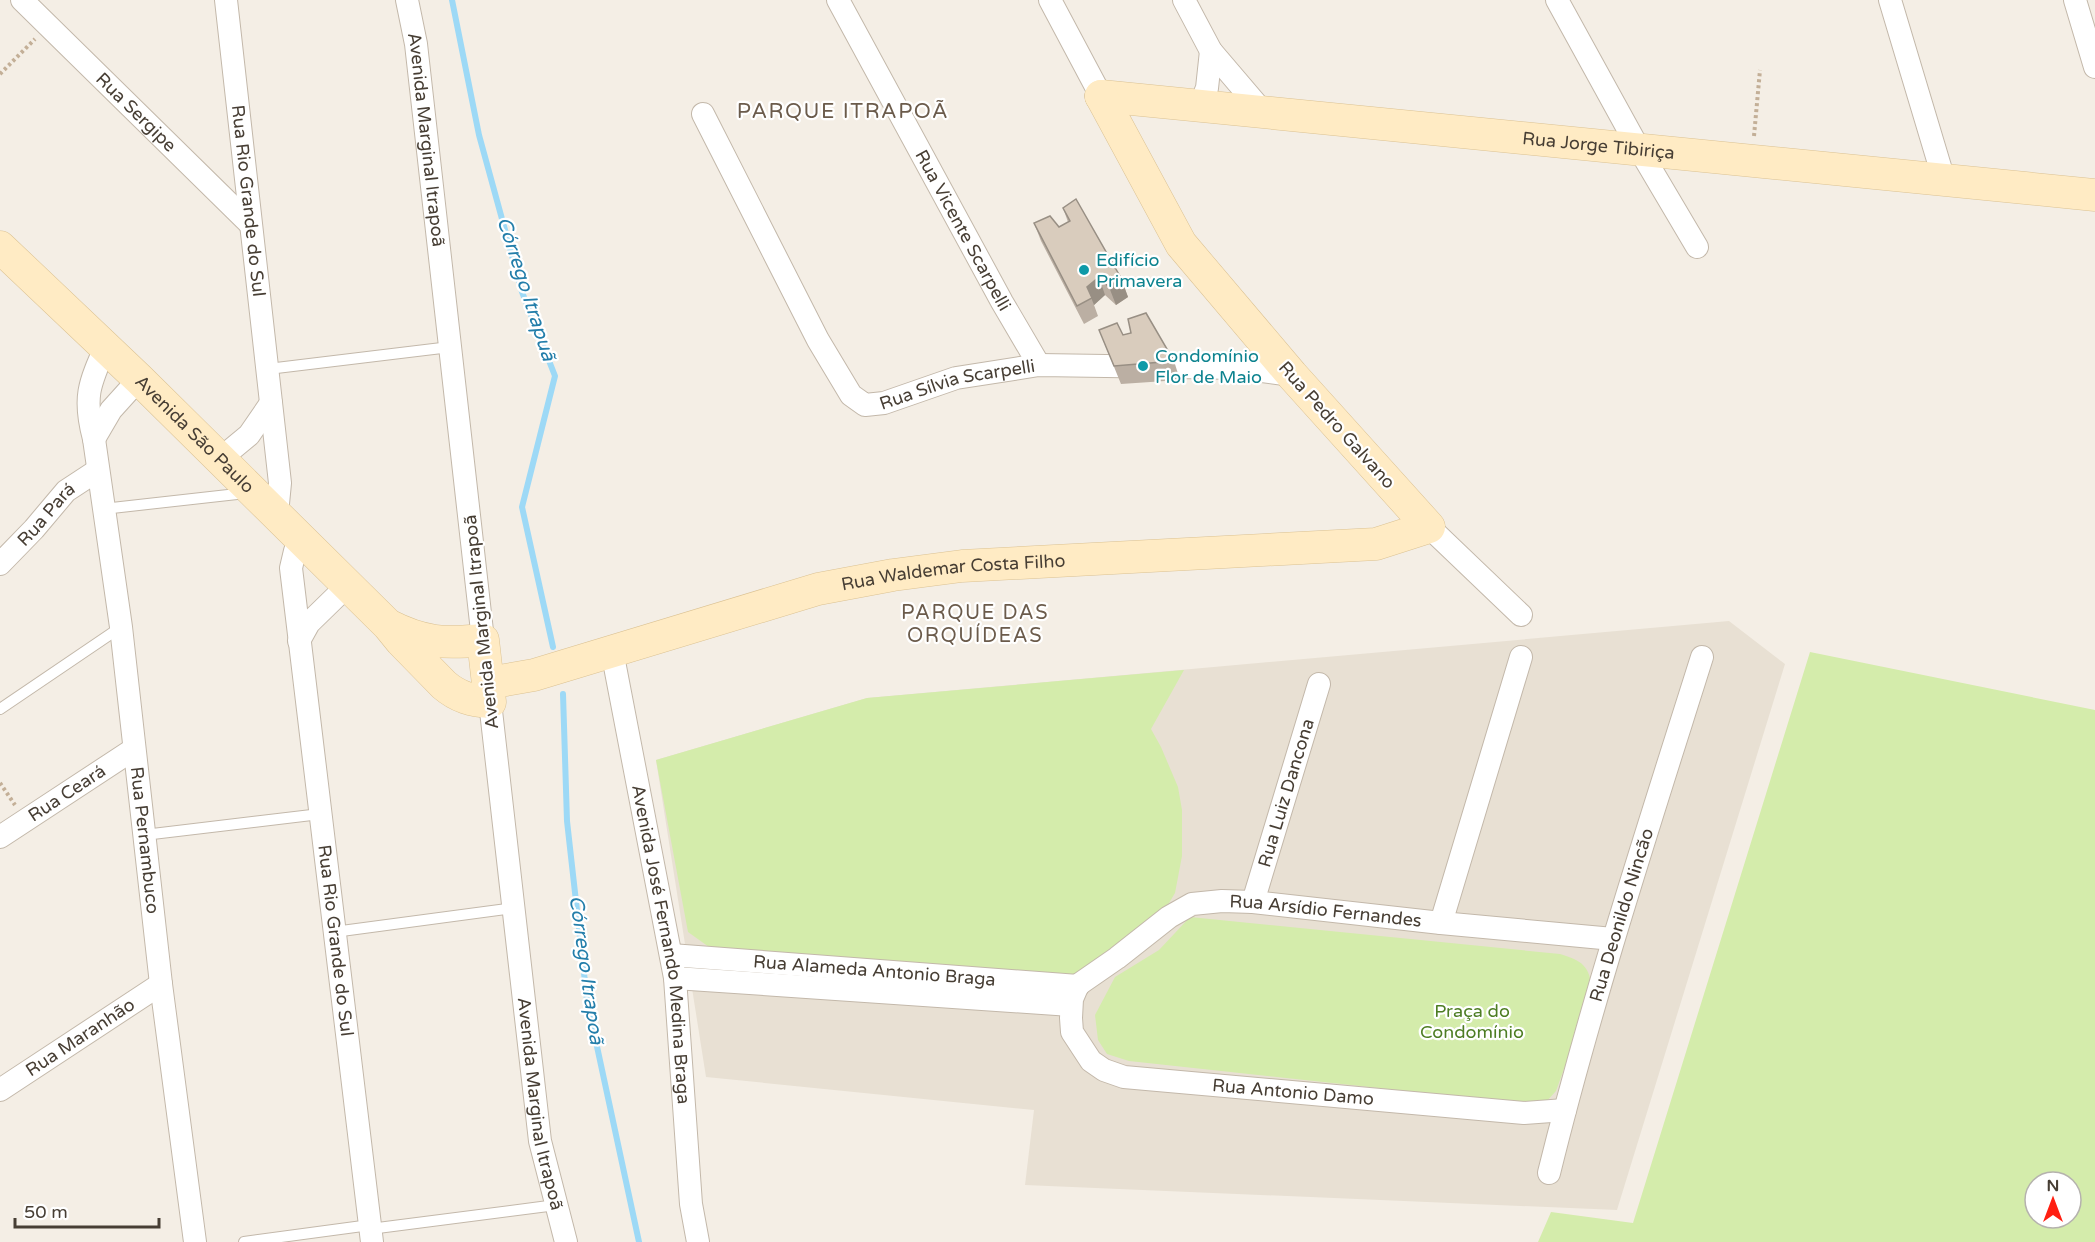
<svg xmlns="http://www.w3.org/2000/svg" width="2095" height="1242" viewBox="0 0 2095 1242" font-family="'Varela Round',sans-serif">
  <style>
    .residential { fill: #e8e0d3 }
    .green { fill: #d4ecab; fill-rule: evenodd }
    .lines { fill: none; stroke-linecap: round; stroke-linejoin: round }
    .stream { stroke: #9dd9f6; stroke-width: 6 }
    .lane-casing { stroke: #c3b8aa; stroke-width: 12 }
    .street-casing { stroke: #c3b8aa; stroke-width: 24 }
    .secondary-casing { stroke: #dbc293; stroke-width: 33 }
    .path { stroke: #c3af97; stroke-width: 4; stroke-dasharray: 3 3; stroke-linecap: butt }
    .lane { stroke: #fff; stroke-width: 10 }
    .street { stroke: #fff; stroke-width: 22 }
    .secondary { stroke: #ffebc4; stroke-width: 32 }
    .wall { fill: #bbafa3 }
    .shaded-wall { fill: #988f84 }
    .building { fill: #d9ccbd; stroke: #988f84; stroke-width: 1.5 }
    .culture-dot { fill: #0f9aa8; stroke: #fff; stroke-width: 2 }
    .labels { text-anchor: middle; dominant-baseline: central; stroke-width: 4.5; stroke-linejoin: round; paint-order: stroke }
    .street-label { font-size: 18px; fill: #473e34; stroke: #fff }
    .culture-label { font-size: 18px; fill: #0d838f; stroke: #fff; text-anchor: start }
    .park-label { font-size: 18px; fill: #4d7d23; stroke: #fff }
    .water-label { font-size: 20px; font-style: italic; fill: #237eaa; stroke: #fff }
    .neighbourhood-label { font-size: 20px; letter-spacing: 1.5px; fill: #6b5b4b; stroke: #fff }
    .quarter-label { font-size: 21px; letter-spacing: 1.5px; fill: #6b5b4b; stroke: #fff }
  </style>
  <rect width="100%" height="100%" fill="#f4eee5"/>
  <path class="residential" d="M 1729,621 L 1785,664 L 1617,1210 L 1025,1185 L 1034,1110 L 706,1077 L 656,760 L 867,698 Z"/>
  <path class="green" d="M 1810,652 L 2095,710 L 2095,1242 L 1538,1242 L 1551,1212 L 1633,1223 ZM 2035,1182 L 2071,1182 L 2071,1218 L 2035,1218 Z
    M 1184,670 L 1151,729 L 1161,747 L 1178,787 L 1182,810 L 1182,856 L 1175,893 L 1166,908 L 1118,950 L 1062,981 L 716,952 L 688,932 L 656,760 L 867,698 Z
    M 1190,917 L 1560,954 C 1582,961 1590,965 1592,991 L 1556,1091 L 1546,1102 L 1529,1104 L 1462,1097 L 1129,1061 L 1107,1054 L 1098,1040 L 1095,1015 L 1115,977 L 1159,950 Z"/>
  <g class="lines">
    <path class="stream" d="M 452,0 L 479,135 L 522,292 L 555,376 L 522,507 L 553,647
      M 563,694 L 567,821 L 587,1000 L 639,1242"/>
    <g class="lane-casing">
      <path id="lane" d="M 268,369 L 450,347
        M 103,509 L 246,493
        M 0,709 L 121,627
        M 144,835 L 320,814
        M 334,932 L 514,908
        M 370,1229 L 556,1205
        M 244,1242 L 370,1225"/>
    </g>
    <g class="street-casing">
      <g id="street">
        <path id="s1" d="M 22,0 L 250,224"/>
        <path id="s2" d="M 226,0 L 280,483 L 277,514"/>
        <path id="s3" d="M 407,0 L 416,44 L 483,640"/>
        <path id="s4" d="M 838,0 L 1002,302 L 1039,365"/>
        <path d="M 1050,0 L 1101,96"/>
        <path d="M 1184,0 L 1211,51 L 1263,112"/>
        <path d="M 1557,0 L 1639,149 L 1697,247"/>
        <path d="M 1890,0 L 1944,180"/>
        <path d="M 2075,0 L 2095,67"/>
        <path d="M 1200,105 L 1207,88 L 1211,51"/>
        <path id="s5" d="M 703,114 L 818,340 L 851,395 L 865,405 L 884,403 L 956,378 L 1039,365 L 1240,368 L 1292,375"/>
        <path id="s6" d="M 106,346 C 89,384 83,398 94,439 L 121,627 L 161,984 L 195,1242"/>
        <path d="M 94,439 L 111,410 L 139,379"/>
        <path d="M 220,459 L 249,435 L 271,403"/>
        <path d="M 1429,527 L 1521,615"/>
        <path id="s7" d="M 301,539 L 295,551 L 291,568 L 372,1242"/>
        <path id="s8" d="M 0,564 L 34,529 L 66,491 L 98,470"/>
        <path d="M 299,641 L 309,623 L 348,585"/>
        <path id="s9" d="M 612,651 L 675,978 L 691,1204 L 698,1242"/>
        <path id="s10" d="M 490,702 L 540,1141 L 566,1242"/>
        <path id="s11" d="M 0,837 L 134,749"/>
        <path id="s12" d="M 1253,902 L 1319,684"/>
        <path d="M 1441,923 L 1521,657"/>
        <path id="s13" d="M 671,955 L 1078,986"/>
        <path d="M 675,978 L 1071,1005"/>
        <path id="s14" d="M 0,1090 L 161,984"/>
        <path id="s15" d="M 1565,1110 L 1524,1113 L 1124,1077 L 1104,1070 L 1091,1061 L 1072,1032 L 1071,1018 L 1072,999 L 1078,985 L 1117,958 L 1169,917 L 1192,904 L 1222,901 L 1253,902 L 1441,923 L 1613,939"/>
        <path id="s16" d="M 1549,1173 C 1592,999 1648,828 1702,657"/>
      </g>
    </g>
    <g class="secondary-casing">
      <g id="secondary">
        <path id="s17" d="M 1101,96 L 2095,195"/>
        <path id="s18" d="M 0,247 L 139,379 L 388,625 L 401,641 L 444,685 C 458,697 472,701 490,702 L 483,640 C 445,644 423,643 388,625"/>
        <path id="s19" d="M 488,683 L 534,675 L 818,589 L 893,575 L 962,566 L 1376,544 L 1429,527 L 1292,375 L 1181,244 L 1101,96"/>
      </g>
    </g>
    <path class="path" d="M 0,74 L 35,39
      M 1754,136 L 1760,70
      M 0,783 L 15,805"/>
    <use href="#lane" class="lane"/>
    <use href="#street" class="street"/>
    <use href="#secondary" class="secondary"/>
  </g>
  <path class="wall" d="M 1063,208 L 1121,278 L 1128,297 L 1116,305 L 1105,295 L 1094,305 L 1098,316 L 1084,324 L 1041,241 L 1034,223 L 1059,227 L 1068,222 Z
    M 1099,330 L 1123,335 L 1131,333 L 1174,361 L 1180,380 L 1121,384 Z"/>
  <path class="shaded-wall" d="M 1099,277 L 1105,295 L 1094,305 L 1087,287 Z
    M 1121,278 L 1128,297 L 1116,305 L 1109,287 Z"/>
  <path class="building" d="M 1076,199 L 1121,278 L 1109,287 L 1099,277 L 1087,287 L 1092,298 L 1077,306 L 1034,223 L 1050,216 L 1059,227 L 1070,221 L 1063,208 Z
    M 1146,313 L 1174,361 L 1114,366 L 1099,330 L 1117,323 L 1123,335 L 1131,333 L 1128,319 Z"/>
  <g class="culture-dot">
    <circle cx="1084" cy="270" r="6"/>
    <circle cx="1143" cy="366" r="6"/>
  </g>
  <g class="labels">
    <g class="street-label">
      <text stroke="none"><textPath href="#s1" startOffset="160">Rua Sergipe</textPath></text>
      <text stroke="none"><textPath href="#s3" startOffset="141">Avenida Marginal Itrapoã</textPath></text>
      <text stroke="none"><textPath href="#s17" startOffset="500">Rua Jorge Tibiriça</textPath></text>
      <text stroke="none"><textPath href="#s2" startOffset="202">Rua Rio Grande do Sul</textPath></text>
      <text stroke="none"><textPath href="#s4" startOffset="262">Rua Vicente Scarpelli</textPath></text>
      <text stroke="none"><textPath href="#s5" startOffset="430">Rua Sílvia Scarpelli</textPath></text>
      <text transform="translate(1337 425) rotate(48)">Rua Pedro Galvano</text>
      <text stroke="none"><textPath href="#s18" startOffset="270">Avenida São Paulo</textPath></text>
      <text stroke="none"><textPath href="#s8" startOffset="68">Rua Pará</textPath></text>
      <text stroke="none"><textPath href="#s19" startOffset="480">Rua Waldemar Costa Filho</textPath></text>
      <text transform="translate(481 622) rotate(-96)">Avenida Marginal Itrapoã</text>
      <text stroke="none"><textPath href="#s11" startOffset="80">Rua Ceará</textPath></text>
      <text stroke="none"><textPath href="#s12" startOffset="114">Rua Luiz Dancona</textPath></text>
      <text stroke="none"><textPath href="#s6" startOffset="501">Rua Pernambuco</textPath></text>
      <text stroke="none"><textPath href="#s15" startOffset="837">Rua Arsídio Fernandes</textPath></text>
      <text stroke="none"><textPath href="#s16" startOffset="268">Rua Deonildo Nincão</textPath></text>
      <text stroke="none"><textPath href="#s7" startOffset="406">Rua Rio Grande do Sul</textPath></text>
      <text stroke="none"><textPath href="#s9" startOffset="298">Avenida José Fernando Medina Braga</textPath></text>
      <text stroke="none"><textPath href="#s13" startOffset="204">Rua Alameda Antonio Braga</textPath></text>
      <text stroke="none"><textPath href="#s14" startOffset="96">Rua Maranhão</textPath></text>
      <text transform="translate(1293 1092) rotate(5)">Rua Antonio Damo</text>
      <text stroke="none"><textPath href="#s10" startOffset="405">Avenida Marginal Itrapoã</textPath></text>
    </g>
    <g class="culture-label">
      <text x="1096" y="260">Edifício<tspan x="1096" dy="21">Primavera</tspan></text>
      <text x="1155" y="356">Condomínio<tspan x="1155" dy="21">Flor de Maio</tspan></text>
    </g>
    <g class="park-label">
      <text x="1472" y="1011">Praça do<tspan x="1472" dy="21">Condomínio</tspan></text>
    </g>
    <g class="water-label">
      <text transform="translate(526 289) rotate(72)">Córrego Itrapuã</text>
      <text transform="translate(586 970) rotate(82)">Córrego Itrapoã</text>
    </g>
    <g class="neighbourhood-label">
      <text x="975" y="613">PARQUE DAS<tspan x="975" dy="23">ORQUÍDEAS</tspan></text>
    </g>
    <g class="quarter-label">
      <text x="843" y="111">PARQUE ITRAPOÃ</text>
    </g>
  </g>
  <g transform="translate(2053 1200)"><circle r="28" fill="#ffffff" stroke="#b5b2ae" stroke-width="1.5"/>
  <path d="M0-4.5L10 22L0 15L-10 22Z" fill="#ff1f11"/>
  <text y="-9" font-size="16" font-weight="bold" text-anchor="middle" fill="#473e34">N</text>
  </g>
  <path d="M15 1218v9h144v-9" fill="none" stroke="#473e34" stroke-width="3"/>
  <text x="24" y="1218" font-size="18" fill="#473e34" stroke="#ffffff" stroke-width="4.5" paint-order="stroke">50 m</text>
</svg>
